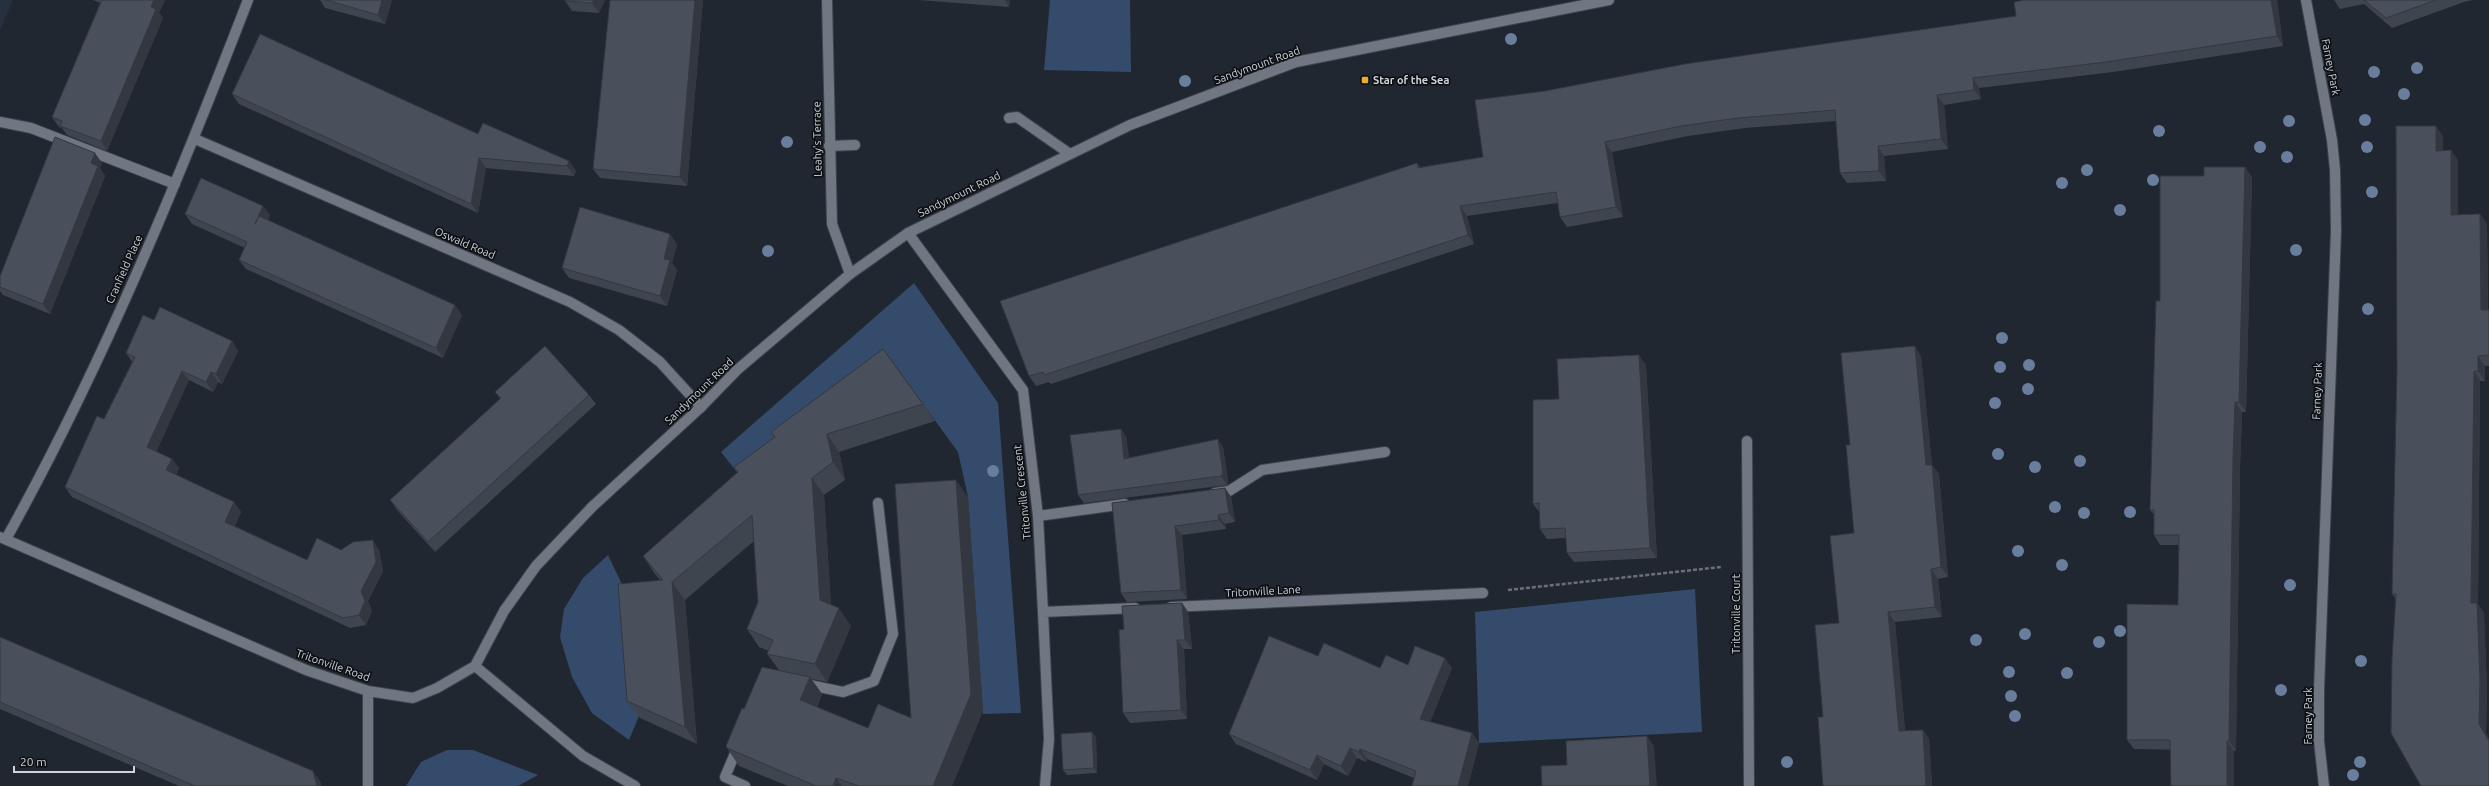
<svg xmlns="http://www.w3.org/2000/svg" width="2489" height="786" viewBox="0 0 2489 786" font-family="Ubuntu,sans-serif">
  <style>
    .built { fill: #27303f }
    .green { fill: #354b6b }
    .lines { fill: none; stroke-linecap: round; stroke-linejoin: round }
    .service-casing { stroke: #3d434a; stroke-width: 12 }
    .minor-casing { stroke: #3d434a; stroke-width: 12 }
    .tertiary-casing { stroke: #3d434a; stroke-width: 12 }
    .path { stroke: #6a6f78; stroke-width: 2.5; stroke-dasharray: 4 2; stroke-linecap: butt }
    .service { stroke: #707782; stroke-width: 10 }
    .minor { stroke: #707782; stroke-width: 10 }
    .tertiary { stroke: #707782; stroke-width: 10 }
    .tree { fill: #697d9d }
    .wall { fill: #3f454e }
    .shaded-wall { fill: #333840 }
    .building { fill: #49505b; stroke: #333840 }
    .poi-dot { fill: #e9ab38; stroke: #0d1014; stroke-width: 1.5 }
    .labels { text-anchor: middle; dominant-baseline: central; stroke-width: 3.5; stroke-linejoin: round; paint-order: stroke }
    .street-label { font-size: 11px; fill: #cfd3d9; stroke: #0d1014 }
    .poi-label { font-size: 11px; font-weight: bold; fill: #cfd3d9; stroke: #0d1014; text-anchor: start }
  </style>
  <rect width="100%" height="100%" fill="#212731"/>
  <path class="built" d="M 0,0 L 13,0 L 0,30 Z"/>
  <path class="green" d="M 1050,0 L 1130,0 L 1131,72 L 1044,70 Z
    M 914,283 L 998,403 L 1021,713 L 983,714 L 968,497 L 958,452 L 896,367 L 747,485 L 721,452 Z
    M 608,555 L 630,601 L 639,716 L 629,740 L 592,713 L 572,677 L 560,637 L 564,609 L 583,578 Z
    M 1695,589 L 1702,732 L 1479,743 L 1475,612 Z
    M 447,750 L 473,750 L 538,775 L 518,786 L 406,786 L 421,762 Z"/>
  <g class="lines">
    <g class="service-casing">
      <path id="service" d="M 1009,118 L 1017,117 L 1070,154
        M 0,122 L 31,128 L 175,184
        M 829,146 L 855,145
        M 1215,493 L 1229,491 L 1262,470 L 1385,452
        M 1038,516 L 1125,504
        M 805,684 L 843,692 L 874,681 L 893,634 L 878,503
        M 739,744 L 725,777 L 745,786"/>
    </g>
    <g class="minor-casing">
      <path id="minor" d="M 827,0 L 832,224 L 850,274
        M 2306,0 L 2332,140 L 2335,170 L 2336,231 L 2319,691 L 2319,741 L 2324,786
        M 195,139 L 570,302 L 619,330 L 660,362 L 701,407
        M 908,233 L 1023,390 L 1038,516 L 1043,612 L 1049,739 L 1045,786
        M 1747,441 L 1749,786
        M 6,539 C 102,367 177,184 248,0
        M 1171,607 L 1483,593
        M 1043,612 L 1135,608"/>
    </g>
    <g class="tertiary-casing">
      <path id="tertiary" d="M 0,537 L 306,670 L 368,691 L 413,698 L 437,688 L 475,666
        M 475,666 L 504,611 L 536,566 L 592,507 L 701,407 L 737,370 L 850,274 L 908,233 L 1130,125 L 1296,62 L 1609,0
        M 475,666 L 583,756 L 635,786
        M 368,691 L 368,786"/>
    </g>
    <path class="path" d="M 1508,590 L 1721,567"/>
    <use href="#service" class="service"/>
    <use href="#minor" class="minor"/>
    <use href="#tertiary" class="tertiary"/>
  </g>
  <g class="tree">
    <circle cx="1511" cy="39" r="6"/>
    <circle cx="2417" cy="68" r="6"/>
    <circle cx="2374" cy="72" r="6"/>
    <circle cx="1185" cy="81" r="6"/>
    <circle cx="2404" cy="94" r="6"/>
    <circle cx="2365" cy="120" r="6"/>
    <circle cx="2289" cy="121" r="6"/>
    <circle cx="2159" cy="131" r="6"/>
    <circle cx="787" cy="142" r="6"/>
    <circle cx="2260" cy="147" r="6"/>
    <circle cx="2367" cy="147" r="6"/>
    <circle cx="2287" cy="157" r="6"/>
    <circle cx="2087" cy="170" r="6"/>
    <circle cx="2153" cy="180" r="6"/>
    <circle cx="2062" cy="183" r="6"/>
    <circle cx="2372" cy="192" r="6"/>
    <circle cx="2120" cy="210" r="6"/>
    <circle cx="2296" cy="250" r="6"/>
    <circle cx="768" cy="251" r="6"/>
    <circle cx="2368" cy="309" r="6"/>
    <circle cx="2002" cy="338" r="6"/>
    <circle cx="2029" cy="365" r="6"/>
    <circle cx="2000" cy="367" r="6"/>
    <circle cx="2028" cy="389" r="6"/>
    <circle cx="1995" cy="403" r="6"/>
    <circle cx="1998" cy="454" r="6"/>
    <circle cx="2080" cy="461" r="6"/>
    <circle cx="2035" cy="467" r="6"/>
    <circle cx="993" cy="471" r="6"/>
    <circle cx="2055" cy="507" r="6"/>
    <circle cx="2130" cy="512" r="6"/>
    <circle cx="2084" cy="513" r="6"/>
    <circle cx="2018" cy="551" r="6"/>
    <circle cx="2062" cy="565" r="6"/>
    <circle cx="2290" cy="585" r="6"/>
    <circle cx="2120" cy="631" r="6"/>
    <circle cx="2025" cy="634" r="6"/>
    <circle cx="1976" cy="640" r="6"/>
    <circle cx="2099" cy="642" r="6"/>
    <circle cx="2361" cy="661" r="6"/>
    <circle cx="2009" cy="672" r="6"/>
    <circle cx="2067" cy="673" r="6"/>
    <circle cx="2281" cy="690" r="6"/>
    <circle cx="2011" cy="696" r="6"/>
    <circle cx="2015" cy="716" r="6"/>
    <circle cx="1787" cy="762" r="6"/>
    <circle cx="2360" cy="762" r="6"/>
    <circle cx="2353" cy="775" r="6"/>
  </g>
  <path class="wall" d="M 93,0 L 165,0 L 159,13 L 163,18 L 107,151 L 67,135 L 62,128 L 59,127 L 52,117 L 100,3 Z
    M 320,0 L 392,0 L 385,24 L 325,8 Z
    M 605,0 L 599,13 L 572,11 L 565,1 Z
    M 610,0 L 703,0 L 687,186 L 600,178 L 593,169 Z
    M 918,0 L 1010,0 L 1009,7 Z
    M 2024,0 L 2277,0 L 2283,46 L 2113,72 L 1979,88 L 1981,99 L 1944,105 L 1948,149 L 1884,156 L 1886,181 L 1847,183 L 1840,173 L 1836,121 L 1745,128 L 1688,136 L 1612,152 L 1623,217 L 1567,227 L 1560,217 L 1558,203 L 1467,216 L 1474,244 L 1051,384 L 1049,382 L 1036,386 L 1029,376 L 1417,163 L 1420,167 L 1483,157 L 1545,91 L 2016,16 Z
    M 2334,0 L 2473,0 L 2464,2 L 2392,28 L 2364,4 L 2340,9 Z
    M 232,94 L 478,134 L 569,161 L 576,171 L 574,176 L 486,168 L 478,213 L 239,104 Z
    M 2443,136 L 2443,150 L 2458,160 L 2458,215 L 2480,214 L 2487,224 L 2488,310 L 2489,310 L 2489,366 L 2485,366 L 2485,381 L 2480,381 L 2478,604 L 2484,613 L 2487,690 L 2486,733 L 2489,739 L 2489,786 L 2396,599 L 2392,594 Z
    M 102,163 L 100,168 L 105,176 L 50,314 L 3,295 L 0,291 L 0,276 Z
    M 2252,177 L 2246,412 L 2242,412 L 2240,467 L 2236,751 L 2134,749 L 2127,740 L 2178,605 L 2179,545 L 2160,545 L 2154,535 L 2154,515 L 2150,510 L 2160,301 Z
    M 185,214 L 270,215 L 268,220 L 462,315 L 443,358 L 246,269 L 239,260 L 245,248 L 192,224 Z
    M 677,244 L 672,263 L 677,270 L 667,306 L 569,278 L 562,268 Z
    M 154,320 L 232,341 L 238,351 L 222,384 L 218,382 L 213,392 L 189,380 L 156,452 L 179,468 L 176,475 L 234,502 L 241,512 L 235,526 L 307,560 L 341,550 L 379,550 L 383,571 L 368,601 L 372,611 L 366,625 L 350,628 L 72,497 L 65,487 L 104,419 L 133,363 L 126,353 Z
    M 1921,356 L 1932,465 L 1939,474 L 1948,577 L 1938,579 L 1942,617 L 1895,622 L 1905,731 L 1923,730 L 1929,739 L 1932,786 L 1823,786 L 1823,717 L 1854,533 L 1850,445 Z
    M 1646,365 L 1657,558 L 1574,562 L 1567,553 L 1566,538 L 1547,539 L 1540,529 L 1540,513 L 1533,504 L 1559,399 Z
    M 495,392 L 589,395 L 596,404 L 435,552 L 397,510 L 390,500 L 500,399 Z
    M 923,404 L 935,421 L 839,452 L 845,480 L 824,495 L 831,605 L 851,626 L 827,682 L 811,679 L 822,694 L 817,707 L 868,728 L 911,718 L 968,497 L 983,711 L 952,786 L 788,786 L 739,766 L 727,748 L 744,709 L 779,670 L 767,654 L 769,651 L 759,647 L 747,629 L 758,602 L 754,541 L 685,600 L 697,744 L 640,718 L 627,701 L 660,580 L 655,574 L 643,556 L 738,472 L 774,437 L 771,432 Z
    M 1121,429 L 1126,437 L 1129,458 L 1223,447 L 1228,481 L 1227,485 L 1084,503 L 1078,495 Z
    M 1225,488 L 1231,497 L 1235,522 L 1225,524 L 1226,529 L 1182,535 L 1187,599 L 1127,602 L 1121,593 L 1112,503 Z
    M 1182,603 L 1188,612 L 1192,649 L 1184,649 L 1187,719 L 1130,723 L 1123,713 L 1124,629 Z
    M 0,637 L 320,781 L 321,786 L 179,786 L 0,709 Z
    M 1318,656 L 1380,668 L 1408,665 L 1452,668 L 1430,722 L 1472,733 L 1479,743 L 1468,786 L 1412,786 L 1414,778 L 1367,759 L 1366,762 L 1357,758 L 1348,776 L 1324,764 L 1317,780 L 1236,744 L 1229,734 Z
    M 1096,737 L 1097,773 L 1067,775 L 1063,770 Z"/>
  <path class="shaded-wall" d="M 154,0 L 165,0 L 159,13 L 163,18 L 107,151 L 101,141 Z
    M 382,0 L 392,0 L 385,24 L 378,15 Z
    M 594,0 L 605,0 L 599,13 L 592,3 Z
    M 695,0 L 703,0 L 687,186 L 680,177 Z
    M 1005,0 L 1010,0 L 1009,7 Z
    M 2271,0 L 2277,0 L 2283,46 L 2277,36 Z
    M 1973,78 L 1979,88 L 1981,99 L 1974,90 Z
    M 1937,95 L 1944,105 L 1948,149 L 1941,139 Z
    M 2436,126 L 2443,136 L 2443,160 L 2436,151 Z
    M 1605,142 L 1612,152 L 1623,217 L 1616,207 Z
    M 1878,146 L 1884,156 L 1886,181 L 1879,171 Z
    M 2451,150 L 2458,160 L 2458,225 L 2451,215 Z
    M 95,153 L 102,163 L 100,168 L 105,176 L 50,314 L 43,304 L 91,163 Z
    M 479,158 L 486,168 L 478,213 L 471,204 Z
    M 569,161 L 576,171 L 574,176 L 567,166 Z
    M 2245,167 L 2252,177 L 2246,412 L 2239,402 Z
    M 263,206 L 270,215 L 262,234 L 255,224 Z
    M 1460,206 L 1467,216 L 1474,244 L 1468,235 Z
    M 2480,214 L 2487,224 L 2488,320 L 2481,310 Z
    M 670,234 L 677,244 L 672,263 L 677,270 L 667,306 L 660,296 L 664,259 Z
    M 455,305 L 462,315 L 443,358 L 436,348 Z
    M 232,341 L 238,351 L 222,384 L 216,374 Z
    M 1915,346 L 1921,356 L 1932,465 L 1939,474 L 1948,577 L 1941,567 L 1926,465 Z
    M 1639,355 L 1646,365 L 1657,558 L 1650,548 Z
    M 2478,356 L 2485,366 L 2485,381 L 2478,371 Z
    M 182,371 L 189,380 L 154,457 L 147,447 Z
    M 2474,371 L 2480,381 L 2478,604 L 2484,613 L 2487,690 L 2486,733 L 2489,739 L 2489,741 L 2479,724 L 2471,603 Z
    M 211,372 L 218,382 L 213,392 L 206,382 Z
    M 2235,402 L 2242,412 L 2240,467 L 2236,751 L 2229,741 L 2233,458 Z
    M 1121,429 L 1126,437 L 1130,467 L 1124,459 Z
    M 827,434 L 839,452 L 845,480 L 833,462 Z
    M 1218,439 L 1223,447 L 1228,481 L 1227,485 L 1221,476 Z
    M 172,459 L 179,468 L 173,480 L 166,470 Z
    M 812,478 L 824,495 L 832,618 L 820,600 Z
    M 956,480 L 968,497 L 983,711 L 952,786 L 933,786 Z
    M 1225,488 L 1231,497 L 1235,522 L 1229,513 Z
    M 234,502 L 241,512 L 232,532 L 225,522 Z
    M 1218,515 L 1225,524 L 1226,529 L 1219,520 Z
    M 1175,526 L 1182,535 L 1187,599 L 1181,590 Z
    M 373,540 L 379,550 L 383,571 L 368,601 L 372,611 L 366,625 L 359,615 L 361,591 Z
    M 1931,569 L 1938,579 L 1942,617 L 1935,607 Z
    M 672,582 L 685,600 L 697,744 L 685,727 Z
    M 1182,603 L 1188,612 L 1192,649 L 1185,640 Z
    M 839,608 L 851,626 L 827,682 L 815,664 Z
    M 1888,612 L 1895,622 L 1906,741 L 1899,731 Z
    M 1177,640 L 1184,649 L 1187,719 L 1181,710 Z
    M 1445,658 L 1452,668 L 1427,729 L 1420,719 Z
    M 810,677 L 822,694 L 812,717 L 800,700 Z
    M 1923,730 L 1929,739 L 1932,786 L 1926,786 Z
    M 1092,732 L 1096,737 L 1097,773 L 1094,768 Z
    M 1472,733 L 1479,743 L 1468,786 L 1458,786 Z
    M 1647,736 L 1654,746 L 1657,786 L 1650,786 Z
    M 2227,741 L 2234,751 L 2234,786 L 2227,786 Z
    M 1350,748 L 1357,758 L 1348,776 L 1341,766 Z
    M 1360,749 L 1367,759 L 1366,762 L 1359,752 Z
    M 1317,755 L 1324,764 L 1317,780 L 1310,770 Z
    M 313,771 L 320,781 L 321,786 L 317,786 Z
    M 836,778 L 842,786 L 833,786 Z"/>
  <path class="building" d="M 102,0 L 154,0 L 151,7 L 156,9 L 101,141 L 60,126 L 62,121 L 52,117 Z
    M 326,0 L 382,0 L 378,15 Z
    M 565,0 L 594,0 L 592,3 L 565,1 Z
    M 610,0 L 695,0 L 680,177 L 593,169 Z
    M 2024,0 L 2271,0 L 2277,36 L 2106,62 L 1973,78 L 1974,90 L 1937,95 L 1941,139 L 1878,146 L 1879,171 L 1840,173 L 1835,110 L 1738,118 L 1681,126 L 1605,142 L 1616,207 L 1560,217 L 1556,192 L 1460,206 L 1468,235 L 1044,375 L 1043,372 L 1029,376 L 1000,301 L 1417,163 L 1418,168 L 1483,157 L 1475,100 L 1545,91 L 1685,64 L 2016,16 L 2014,2 Z
    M 2364,0 L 2436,0 L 2386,18 Z
    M 260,34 L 478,134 L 483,123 L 569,161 L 567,166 L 479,158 L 471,204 L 232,94 Z
    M 2396,126 L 2436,126 L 2436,151 L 2451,150 L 2451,215 L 2480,214 L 2481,310 L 2489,310 L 2489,355 L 2478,356 L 2478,371 L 2474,371 L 2471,603 L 2477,603 L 2480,680 L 2479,724 L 2489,741 L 2489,786 L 2421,786 L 2391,733 L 2392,659 L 2396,594 L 2392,594 L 2397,370 Z
    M 55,137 L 95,153 L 91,163 L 98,166 L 43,304 L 0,287 L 0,276 Z
    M 2204,167 L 2245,167 L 2239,402 L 2235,402 L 2233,458 L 2229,741 L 2227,741 L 2227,786 L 2171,786 L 2170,740 L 2127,740 L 2127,604 L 2178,605 L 2179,535 L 2154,535 L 2154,510 L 2150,510 L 2156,301 L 2160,301 L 2160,176 L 2204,176 Z
    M 201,178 L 263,206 L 255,224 L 259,216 L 455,305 L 436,348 L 239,260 L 247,242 L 185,214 Z
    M 580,207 L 670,234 L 664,259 L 670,260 L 660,296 L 562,268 Z
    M 160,307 L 232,341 L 216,374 L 211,372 L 206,382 L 182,371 L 147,447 L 172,459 L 166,470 L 234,502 L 225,522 L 307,560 L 317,538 L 341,550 L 353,542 L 373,540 L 376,562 L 361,591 L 365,601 L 359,615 L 343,618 L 65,487 L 97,416 L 104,419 L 135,357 L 126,353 L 143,315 L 154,320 Z
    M 545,346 L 589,395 L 428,542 L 390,500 L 501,398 L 495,392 Z
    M 1915,346 L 1926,465 L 1932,465 L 1941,567 L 1931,569 L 1935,607 L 1888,612 L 1899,731 L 1923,730 L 1926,786 L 1823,786 L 1818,717 L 1823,717 L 1815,625 L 1839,623 L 1830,536 L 1854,533 L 1846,445 L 1850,445 L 1841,353 Z
    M 883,349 L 923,404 L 827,434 L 833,462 L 812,478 L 820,600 L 839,608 L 815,664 L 767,654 L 773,640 L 747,629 L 758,602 L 752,515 L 672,582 L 685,727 L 627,701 L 618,584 L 663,580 L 643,556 L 738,472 L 734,467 L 775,437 L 771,432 Z
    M 1639,355 L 1650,548 L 1567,553 L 1565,528 L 1540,529 L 1539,503 L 1533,504 L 1533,400 L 1559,399 L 1557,359 Z
    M 1121,429 L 1124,459 L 1218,439 L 1223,473 L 1221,476 L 1078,495 L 1070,435 Z
    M 956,480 L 971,694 L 933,786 L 859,786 L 836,778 L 833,786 L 816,786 L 727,748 L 726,746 L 742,708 L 744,709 L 762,667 L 810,677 L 800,700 L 868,728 L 878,704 L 911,718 L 895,484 Z
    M 1225,488 L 1229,513 L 1218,515 L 1219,520 L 1175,526 L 1181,590 L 1121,593 L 1112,503 Z
    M 1182,603 L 1185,640 L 1177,640 L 1181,710 L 1123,713 L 1119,630 L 1124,629 L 1122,606 Z
    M 1269,636 L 1318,656 L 1324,643 L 1380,668 L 1386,655 L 1408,665 L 1415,646 L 1445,658 L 1420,719 L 1472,733 L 1458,786 L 1412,786 L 1416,771 L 1360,749 L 1359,752 L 1350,748 L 1341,766 L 1317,755 L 1310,770 L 1229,734 Z
    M 0,637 L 313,771 L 317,786 L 195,786 L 0,702 Z
    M 1092,732 L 1094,768 L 1063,770 L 1061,734 Z
    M 1647,736 L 1650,786 L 1542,786 L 1541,766 L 1567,765 L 1566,741 Z"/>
  <rect class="poi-dot" x="1361" y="76" width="8" height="8" rx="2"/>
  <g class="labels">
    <g class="street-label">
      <text transform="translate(1257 65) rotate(-20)">Sandymount Road</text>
      <text transform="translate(2331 67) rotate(79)">Farney Park</text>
      <text transform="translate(817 139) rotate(-91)">Leahy's Terrace</text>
      <text transform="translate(959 194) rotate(-26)">Sandymount Road</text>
      <text transform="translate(465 243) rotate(23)">Oswald Road</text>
      <text transform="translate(124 269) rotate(-66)">Cranfield Place</text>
      <text transform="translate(699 391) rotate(-44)">Sandymount Road</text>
      <text transform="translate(2317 391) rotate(-88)">Farney Park</text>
      <text transform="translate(1022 492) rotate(-96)">Tritonville Crescent</text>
      <text transform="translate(1263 591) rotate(-3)">Tritonville Lane</text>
      <text transform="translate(1736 614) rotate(-90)">Tritonville Court</text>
      <text transform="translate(333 665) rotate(19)">Tritonville Road</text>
      <text transform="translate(2308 716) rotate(-90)">Farney Park</text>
    </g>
    <g class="poi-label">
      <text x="1373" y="80">Star of the Sea</text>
    </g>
  </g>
  <path d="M14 766v6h120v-6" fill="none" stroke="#cfd3d9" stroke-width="2"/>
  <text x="20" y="766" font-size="12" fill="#cfd3d9" stroke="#0d1014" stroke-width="3" paint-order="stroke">20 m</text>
</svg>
